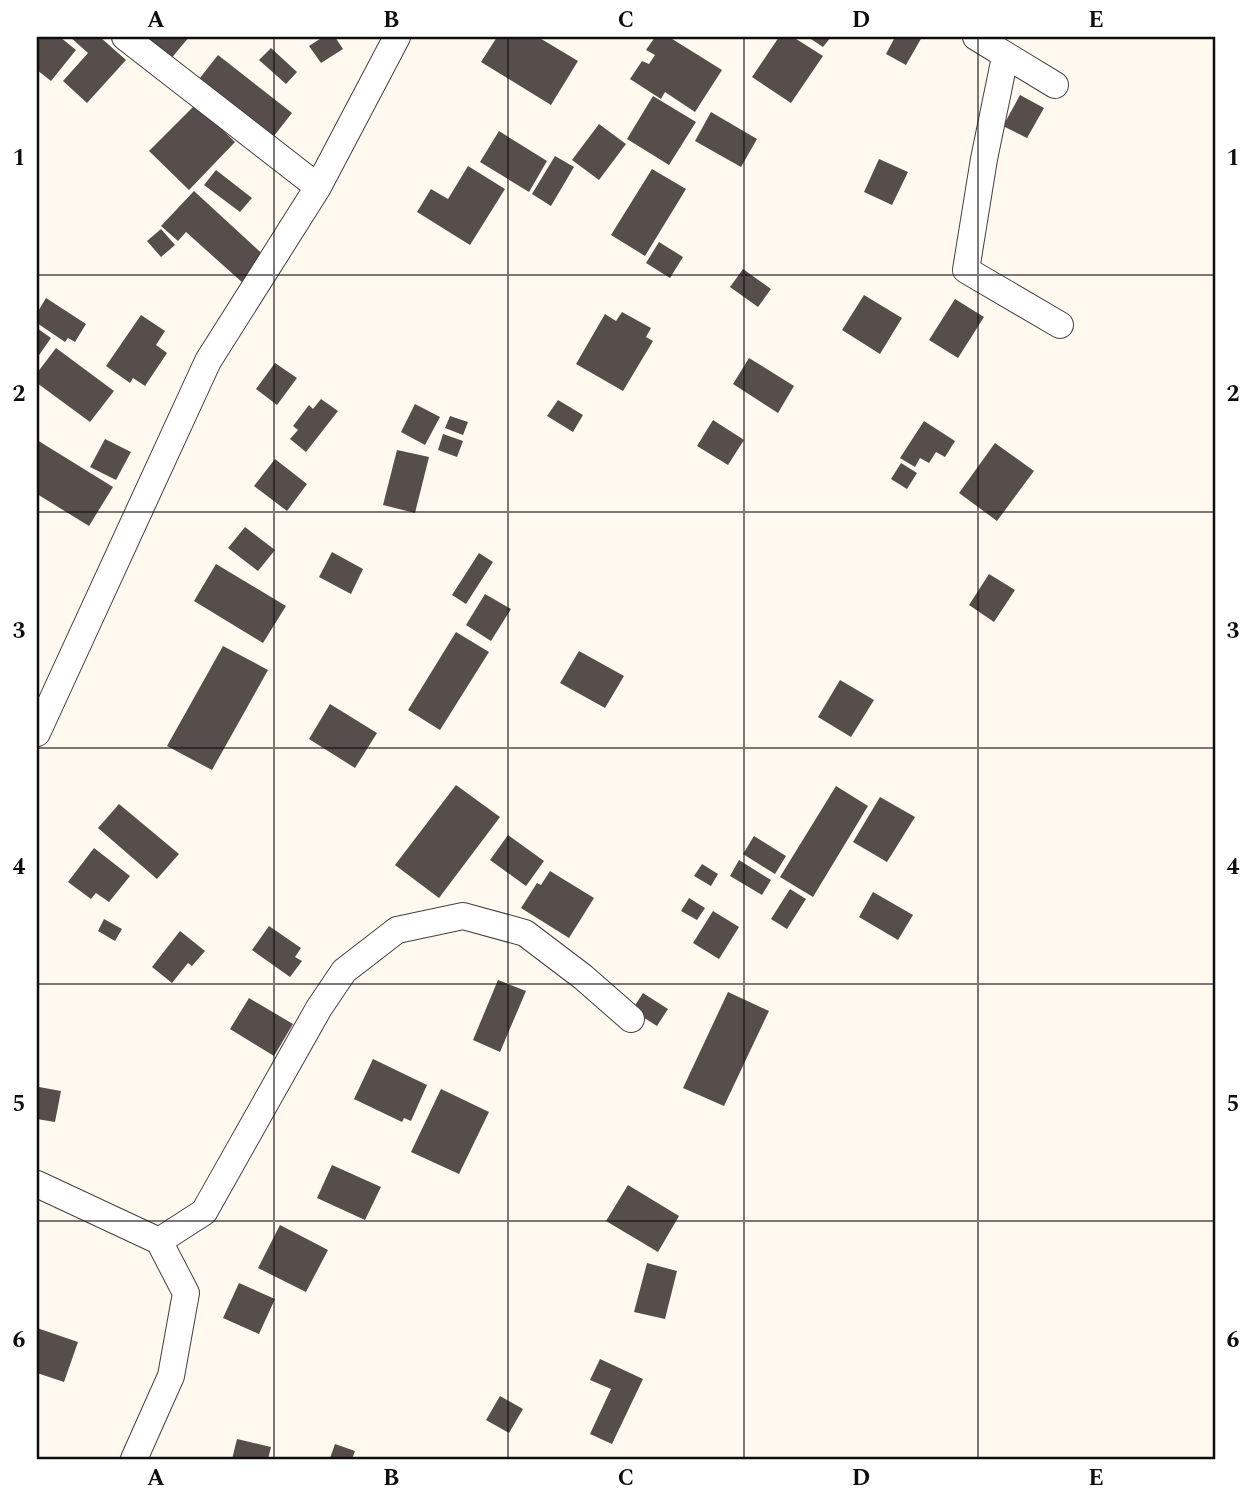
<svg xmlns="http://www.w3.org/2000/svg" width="1252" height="1496" viewBox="0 0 1252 1496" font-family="Spectral,serif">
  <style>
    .building { fill: #574d4b }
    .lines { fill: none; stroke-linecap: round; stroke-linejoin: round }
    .minor-casing { stroke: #414141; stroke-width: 28 }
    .minor { stroke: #fff; stroke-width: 26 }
    .grid { fill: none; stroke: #0e0e0e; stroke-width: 2; stroke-opacity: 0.55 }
    .neatline { fill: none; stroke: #0e0e0e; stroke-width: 2.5 }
    .grid-label { font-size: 23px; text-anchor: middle; font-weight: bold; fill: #0e0e0e }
  </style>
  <rect width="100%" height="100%" fill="#fff9f0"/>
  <path class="building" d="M 41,37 L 60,37 L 76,50 L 51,81 L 37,70 L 37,42 Z
    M 70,37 L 100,37 L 126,60 L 87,103 L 63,81 L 88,53 Z
    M 134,37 L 189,37 L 165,66 Z
    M 323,37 L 335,37 L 343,49 L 321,63 L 309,46 Z
    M 497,37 L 538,37 L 578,61 L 551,105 L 481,62 Z
    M 655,37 L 669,37 L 722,70 L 695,112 L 665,92 L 661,99 L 630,79 L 642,61 L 649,64 L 655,55 L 646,50 Z
    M 779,37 L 793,37 L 823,56 L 791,103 L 752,77 Z
    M 808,37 L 831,37 L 823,47 Z
    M 895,37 L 922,37 L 906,65 L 886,54 Z
    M 271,48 L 297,72 L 286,84 L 259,60 Z
    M 218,55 L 292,113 L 270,141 L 196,83 Z
    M 1020,95 L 1044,108 L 1027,138 L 1003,126 Z
    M 653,96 L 696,122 L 669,165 L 627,139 Z
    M 196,104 L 235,142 L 189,190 L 149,151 Z
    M 711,112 L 757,139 L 741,167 L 695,141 Z
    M 599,124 L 626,144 L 599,180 L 572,160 Z
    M 499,131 L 547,161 L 529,192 L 480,162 Z
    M 555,156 L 574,167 L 551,206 L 532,194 Z
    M 879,159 L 908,172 L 892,205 L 864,192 Z
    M 468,166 L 505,189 L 470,245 L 417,212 L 431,189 L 448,199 Z
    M 652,169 L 686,189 L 645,256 L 611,235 Z
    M 216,170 L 252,198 L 240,212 L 204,185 Z
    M 194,191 L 268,259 L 244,284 L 186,232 L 178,241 L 161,226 Z
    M 161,229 L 175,245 L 161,257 L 147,241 Z
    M 659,242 L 683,257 L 670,278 L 646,263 Z
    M 743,269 L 771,289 L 758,307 L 730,287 Z
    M 864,295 L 902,318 L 880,354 L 842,330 Z
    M 46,298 L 86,324 L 75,342 L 68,338 L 65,342 L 37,323 L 37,313 Z
    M 955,299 L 984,317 L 958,358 L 929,340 Z
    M 622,312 L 651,328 L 646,337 L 653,341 L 623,391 L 576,364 L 605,314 L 616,321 Z
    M 141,315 L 165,331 L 156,345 L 167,353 L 145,386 L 133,378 L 130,383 L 106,366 Z
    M 37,328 L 51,338 L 37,358 Z
    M 56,348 L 114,391 L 90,422 L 37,383 L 37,373 Z
    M 749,358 L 794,386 L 778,413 L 733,384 Z
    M 275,363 L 297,378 L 277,405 L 256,389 Z
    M 321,399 L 338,411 L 306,452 L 290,439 L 298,430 L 293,426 L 309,405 L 313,409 Z
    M 558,400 L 583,415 L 573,432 L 547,416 Z
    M 415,404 L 440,417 L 425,445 L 401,432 Z
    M 450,416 L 468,422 L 463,435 L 445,428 Z
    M 713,420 L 744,440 L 728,465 L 697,446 Z
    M 924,421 L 955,441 L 945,457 L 936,452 L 929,463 L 920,458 L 915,467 L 900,458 Z
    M 443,434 L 463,441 L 457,457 L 438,450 Z
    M 105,439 L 131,452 L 116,480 L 90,467 Z
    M 37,440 L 113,487 L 89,526 L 37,494 Z
    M 995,443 L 1034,471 L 997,521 L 959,493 Z
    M 397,450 L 429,457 L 415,513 L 383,505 Z
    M 275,459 L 307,484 L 287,511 L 254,486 Z
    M 901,463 L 917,473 L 907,489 L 891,479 Z
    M 245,527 L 275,550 L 258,571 L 228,548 Z
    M 332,552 L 363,569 L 351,594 L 319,577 Z
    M 479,553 L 493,562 L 466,604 L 452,595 Z
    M 216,564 L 286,606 L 263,643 L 194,601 Z
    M 989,574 L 1015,590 L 994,622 L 969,605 Z
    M 485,594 L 511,609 L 491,641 L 466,625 Z
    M 456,632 L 489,652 L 440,730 L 408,710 Z
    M 223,646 L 268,670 L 212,770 L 167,746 Z
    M 579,651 L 624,676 L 605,708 L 560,683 Z
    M 840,680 L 874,700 L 851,737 L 818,717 Z
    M 330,704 L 377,733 L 355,768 L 309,739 Z
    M 456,785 L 500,817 L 439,898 L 395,865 Z
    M 836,786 L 868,806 L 813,897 L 780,877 Z
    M 880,797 L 915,817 L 887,862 L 853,842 Z
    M 119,804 L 179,854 L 157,879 L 98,828 Z
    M 508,835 L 544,861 L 526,886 L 490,860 Z
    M 754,836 L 786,856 L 775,874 L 743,854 Z
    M 94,848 L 130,876 L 109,902 L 96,893 L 91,899 L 68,882 Z
    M 739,860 L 771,880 L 762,895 L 730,876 Z
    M 702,864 L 718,874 L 711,886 L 694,876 Z
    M 550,871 L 594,898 L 569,938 L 521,908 L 537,883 L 541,885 Z
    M 790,889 L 806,899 L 787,929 L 771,919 Z
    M 873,892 L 913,915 L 898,940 L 859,917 Z
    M 689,898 L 705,908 L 697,920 L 681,911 Z
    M 713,911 L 739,927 L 719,959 L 693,943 Z
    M 104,919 L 122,929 L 115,941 L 98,931 Z
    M 269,926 L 301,948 L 295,957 L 302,961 L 290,977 L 252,950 Z
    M 180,931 L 205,951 L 192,966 L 188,963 L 172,983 L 152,967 Z
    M 498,980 L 526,991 L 500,1052 L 473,1040 Z
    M 728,992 L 769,1011 L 724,1106 L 683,1088 Z
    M 643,993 L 668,1009 L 657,1026 L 632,1010 Z
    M 249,998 L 293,1024 L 274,1056 L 230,1029 Z
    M 373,1059 L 427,1085 L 411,1121 L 404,1118 L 402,1122 L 354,1099 Z
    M 39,1087 L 61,1091 L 55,1122 L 37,1119 Z
    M 441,1089 L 489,1112 L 459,1174 L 411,1152 Z
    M 332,1165 L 381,1187 L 365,1220 L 317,1198 Z
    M 628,1185 L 679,1216 L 658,1252 L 606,1221 Z
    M 280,1225 L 328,1250 L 306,1292 L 258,1268 Z
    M 647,1263 L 677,1271 L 665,1319 L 634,1312 Z
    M 239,1283 L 275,1299 L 259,1334 L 223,1318 Z
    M 37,1328 L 78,1342 L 64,1382 L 37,1373 Z
    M 600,1359 L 643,1379 L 612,1444 L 590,1434 L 611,1389 L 590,1380 Z
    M 500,1396 L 523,1409 L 509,1433 L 486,1420 Z
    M 237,1439 L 271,1447 L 268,1459 L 232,1459 Z
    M 335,1444 L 355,1451 L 352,1459 L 330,1458 Z"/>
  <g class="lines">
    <g class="minor-casing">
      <path id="minor" d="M 125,37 L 318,187
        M 976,37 L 1055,85
        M 1005,57 L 984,159 L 966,270 L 1060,325
        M 37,733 L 208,361 L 318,187 L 397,37
        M 37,1184 L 159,1241 L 204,1212 L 319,1008 L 344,971 L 397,930 L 463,916 L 525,933 L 583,977 L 631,1019
        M 134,1459 L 171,1376 L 186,1293 L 159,1241"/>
    </g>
    <use href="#minor" class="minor"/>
  </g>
  <path class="grid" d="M 274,37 L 274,1459M 508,37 L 508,1459M 744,37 L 744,1459M 978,37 L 978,1459M 37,275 L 1215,275M 37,512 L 1215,512M 37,748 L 1215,748M 37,984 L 1215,984M 37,1221 L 1215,1221"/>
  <rect width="1252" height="1496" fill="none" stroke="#ffffff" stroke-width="77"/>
  <rect x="38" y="38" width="1176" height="1420" class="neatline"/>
  <g class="grid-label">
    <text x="156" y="27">A</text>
    <text x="391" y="27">B</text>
    <text x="626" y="27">C</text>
    <text x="861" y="27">D</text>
    <text x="1096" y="27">E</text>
    <text x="19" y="165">1</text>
    <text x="1233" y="165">1</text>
    <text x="19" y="401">2</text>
    <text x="1233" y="401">2</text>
    <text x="19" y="638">3</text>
    <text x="1233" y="638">3</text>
    <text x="19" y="874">4</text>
    <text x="1233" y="874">4</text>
    <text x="19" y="1111">5</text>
    <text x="1233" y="1111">5</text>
    <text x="19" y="1347">6</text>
    <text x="1233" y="1347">6</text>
    <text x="156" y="1485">A</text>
    <text x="391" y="1485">B</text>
    <text x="626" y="1485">C</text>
    <text x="861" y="1485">D</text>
    <text x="1096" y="1485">E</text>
  </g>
</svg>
